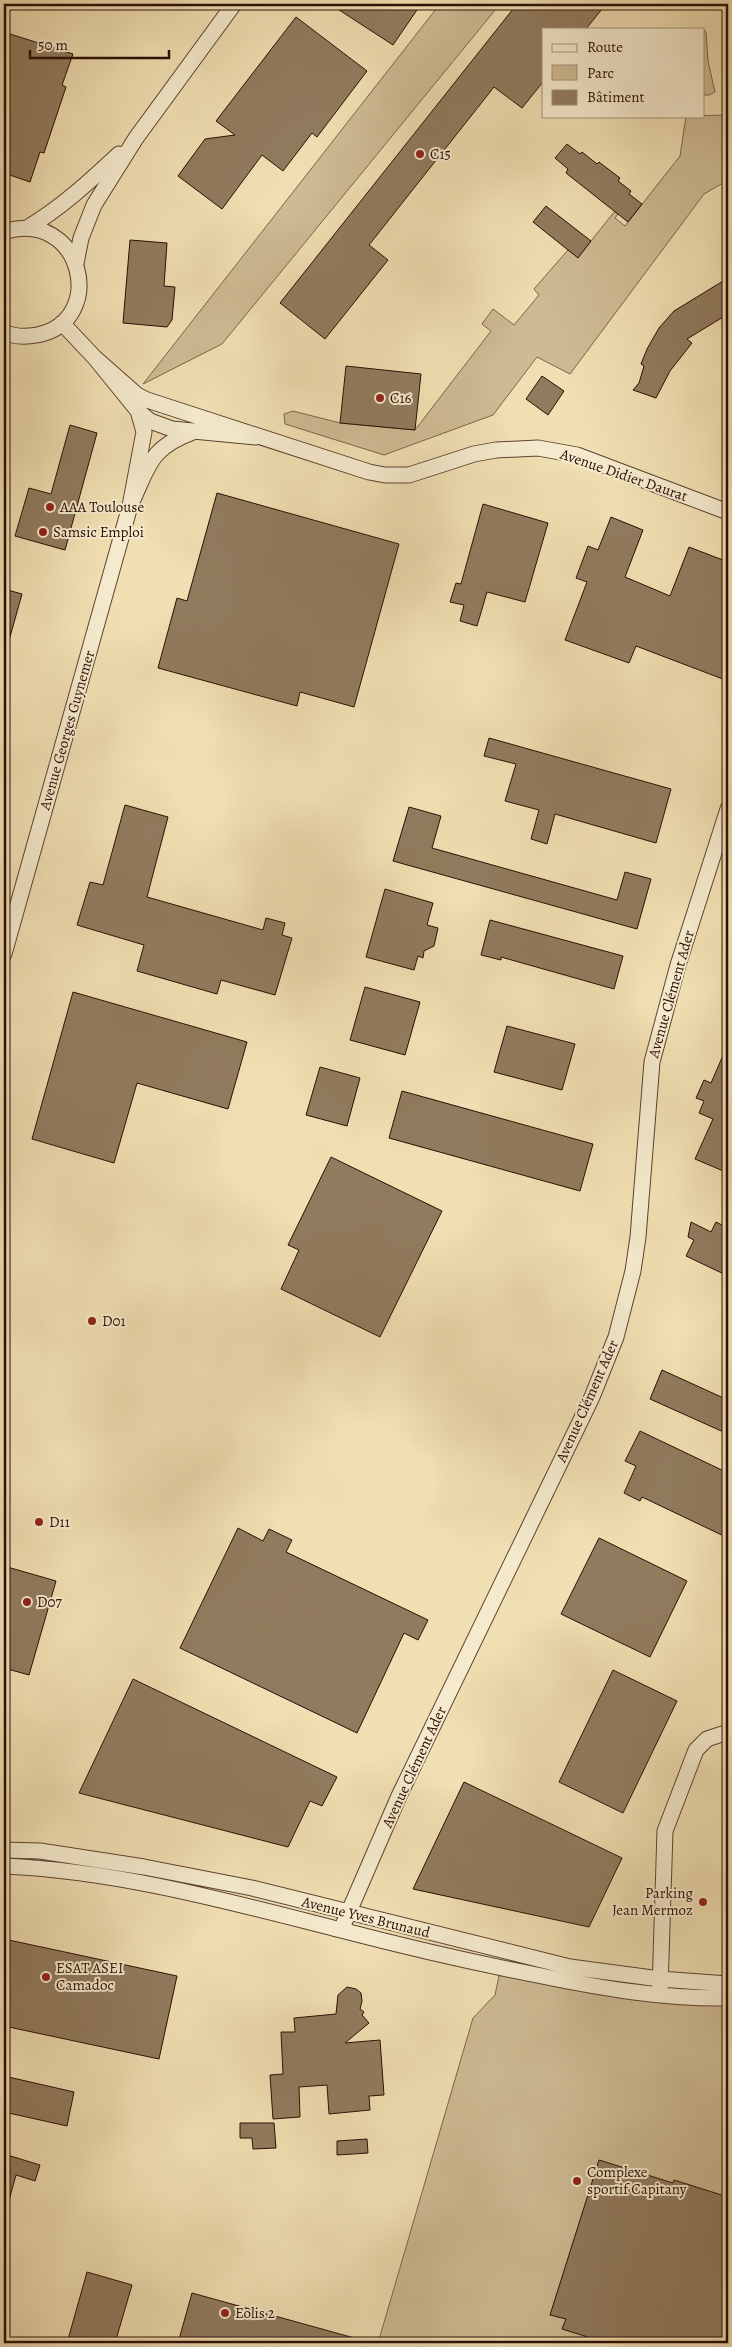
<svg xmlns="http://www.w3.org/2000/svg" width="732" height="2347" viewBox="0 0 732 2347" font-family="Alegreya,serif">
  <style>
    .green { fill: #cebb94; stroke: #7c644c }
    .building { fill: #917b5e; stroke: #2a0e04 }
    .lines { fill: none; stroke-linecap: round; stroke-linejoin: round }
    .street-casing { stroke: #5c4230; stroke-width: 17 }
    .street { stroke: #f5eacd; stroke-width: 15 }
    .poi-dot { fill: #8f2418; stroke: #f5eacd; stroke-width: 2 }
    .labels { text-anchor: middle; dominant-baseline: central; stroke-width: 4; stroke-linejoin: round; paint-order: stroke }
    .poi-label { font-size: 15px; fill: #2a0e04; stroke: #f5eacd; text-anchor: start }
    .street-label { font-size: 15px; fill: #2a0e04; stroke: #f5eacd }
  </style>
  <rect width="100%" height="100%" fill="#f0dfb2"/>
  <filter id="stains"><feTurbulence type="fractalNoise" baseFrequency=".004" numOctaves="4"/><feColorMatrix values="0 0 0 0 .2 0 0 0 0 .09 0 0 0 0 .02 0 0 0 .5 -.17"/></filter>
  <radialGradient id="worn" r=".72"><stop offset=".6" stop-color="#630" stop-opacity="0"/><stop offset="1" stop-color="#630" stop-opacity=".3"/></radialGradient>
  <path class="green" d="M 440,4 L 500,4 L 222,344 L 143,384 Z
    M 703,29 L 706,32 L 708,61 L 715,92 L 709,95 L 703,95 Z
    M 728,115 L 728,180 L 704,194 L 570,374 L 537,357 L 493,415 L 384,455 L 285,424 L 284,414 L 293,411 L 340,423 L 415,430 L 491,331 L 482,324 L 493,309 L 514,325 L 539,295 L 534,289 L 568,250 L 578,257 L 615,211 L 619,213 L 615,218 L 625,226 L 680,156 L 686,116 Z
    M 528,1973 L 728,1998 L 728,2343 L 378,2343 L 473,2018 L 495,1995 L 499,1976 Z"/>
  <path class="building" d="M 330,4 L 421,4 L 393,45 Z
    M 517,4 L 606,4 L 586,29 L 543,29 L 543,82 L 522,108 L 494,87 L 369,245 L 388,260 L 325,339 L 280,303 Z
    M 296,17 L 367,71 L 317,137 L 312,133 L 283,171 L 262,155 L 222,209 L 178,176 L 205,139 L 235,135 L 216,121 Z
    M 7,33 L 73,54 L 62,85 L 66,87 L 44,153 L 40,152 L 30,182 L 4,173 L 4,43 Z
    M 567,144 L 580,154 L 582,152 L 597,164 L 599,162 L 620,178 L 618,181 L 631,191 L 629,194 L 642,204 L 628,222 L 566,173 L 568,169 L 555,158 Z
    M 546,206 L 591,241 L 578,258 L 533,222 Z
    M 130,240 L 167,243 L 164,286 L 175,287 L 172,320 L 167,327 L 123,323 Z
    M 728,278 L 728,314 L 687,339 L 692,343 L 670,371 L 656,398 L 633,390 L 639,383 L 644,366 L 641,364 L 647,349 L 659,328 L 674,311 Z
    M 346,366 L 421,374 L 415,430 L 340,423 Z
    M 542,376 L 564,391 L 548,415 L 526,399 Z
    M 70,425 L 97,433 L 65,550 L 15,536 L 29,488 L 51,494 Z
    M 217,493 L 399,544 L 354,707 L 300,692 L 297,706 L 158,668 L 177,598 L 187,601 Z
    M 483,504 L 548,523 L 525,602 L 487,592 L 477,626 L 460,621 L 464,605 L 450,602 L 456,583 L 461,584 Z
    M 611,517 L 643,530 L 625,577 L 670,596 L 689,547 L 728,562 L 728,681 L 636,646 L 629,663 L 565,640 L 587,582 L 576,578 L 588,546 L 598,550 Z
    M 4,589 L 22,594 L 8,644 L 4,643 Z
    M 489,738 L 671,789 L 656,843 L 555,814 L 547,844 L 531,839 L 539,810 L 505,801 L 516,764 L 484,756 Z
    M 125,805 L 168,817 L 147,897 L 263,930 L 266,918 L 285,923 L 282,935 L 292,938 L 275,995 L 221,980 L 217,994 L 137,971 L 144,945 L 77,925 L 90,882 L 103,885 Z
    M 409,807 L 441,816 L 432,848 L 617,900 L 625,872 L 651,879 L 637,929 L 393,861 Z
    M 385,889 L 433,903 L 427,925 L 438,928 L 434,946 L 424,951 L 423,958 L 418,956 L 414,970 L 366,957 Z
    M 490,920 L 623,956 L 614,989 L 501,957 L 501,960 L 481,955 Z
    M 365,987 L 420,1002 L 405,1055 L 350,1040 Z
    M 73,992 L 247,1042 L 228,1109 L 137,1083 L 114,1163 L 32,1139 Z
    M 507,1026 L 575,1044 L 562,1090 L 494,1072 Z
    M 728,1044 L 728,1173 L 695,1159 L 713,1119 L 699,1113 L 704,1101 L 696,1098 L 704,1080 L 711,1083 Z
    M 320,1067 L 360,1078 L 347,1126 L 306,1115 Z
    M 402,1091 L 593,1144 L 580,1191 L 389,1138 Z
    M 331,1157 L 442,1211 L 380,1337 L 281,1289 L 299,1250 L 288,1245 Z
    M 691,1222 L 711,1232 L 716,1222 L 728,1228 L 728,1276 L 686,1256 L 694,1240 L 688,1237 Z
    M 662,1370 L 728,1400 L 728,1434 L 650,1399 Z
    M 640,1431 L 728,1473 L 728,1538 L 642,1497 L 640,1501 L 624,1493 L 636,1466 L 625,1461 Z
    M 238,1528 L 263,1541 L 269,1529 L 292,1540 L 286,1552 L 428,1620 L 418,1640 L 404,1633 L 357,1733 L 180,1648 Z
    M 599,1538 L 687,1581 L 650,1657 L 561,1614 Z
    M 4,1566 L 56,1581 L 29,1675 L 4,1668 Z
    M 613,1670 L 677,1701 L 623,1813 L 559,1782 Z
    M 133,1679 L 337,1777 L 322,1806 L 310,1801 L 288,1847 L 79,1793 Z
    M 464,1782 L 622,1858 L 589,1927 L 413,1889 Z
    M 4,1939 L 177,1976 L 159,2059 L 4,2026 Z
    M 347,1987 L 356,1989 L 361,1993 L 362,2001 L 360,2009 L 364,2012 L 362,2015 L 369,2023 L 345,2043 L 380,2040 L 384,2095 L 369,2096 L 370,2110 L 329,2114 L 327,2085 L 299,2087 L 300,2117 L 273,2119 L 270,2075 L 283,2074 L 281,2032 L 295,2032 L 294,2018 L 336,2014 L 338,1995 Z
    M 4,2076 L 74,2092 L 67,2126 L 4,2112 Z
    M 240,2123 L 274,2123 L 276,2148 L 253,2149 L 252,2138 L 240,2138 Z
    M 367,2139 L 368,2153 L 337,2155 L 337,2141 Z
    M 4,2154 L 40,2165 L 35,2181 L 16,2175 L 8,2204 L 4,2204 Z
    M 599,2160 L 673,2183 L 674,2180 L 728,2197 L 728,2343 L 607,2343 L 562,2329 L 566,2319 L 550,2315 Z
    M 87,2272 L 132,2285 L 115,2343 L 67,2343 Z
    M 192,2293 L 358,2339 L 358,2343 L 178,2343 Z"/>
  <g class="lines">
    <g class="street-casing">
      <path id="street" d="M 27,228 C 61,208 90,181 119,154
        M 4,232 C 82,207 109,321 37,335 C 26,337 14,337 4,332
        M 76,263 L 81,238 L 94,205 L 136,138 L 234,4
        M 62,323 L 95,358
        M 138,411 L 144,432 L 130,506 C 149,466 149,448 193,432
        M 256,437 L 172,429 L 150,421 L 138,411 L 95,358 L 137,395 L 147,400 L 369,472 L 385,475 L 409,475 L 474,454 L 496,450 L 538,448 L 577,455 L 728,512
        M 4,954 L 130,506
        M 4,1850 L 40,1851 L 144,1867 L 252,1888 L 570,1967 L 660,1979 L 728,1984
        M 4,1866 C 119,1871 230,1902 341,1930 C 406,1947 471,1962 537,1975 C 600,1988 664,1999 728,1998
        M 341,1930 L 399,1796 L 592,1397 L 616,1337 L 633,1271 L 638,1237 L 652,1062 L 678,965 L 728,809
        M 660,1989 L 665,1831 L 696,1750 L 707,1739 L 728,1732"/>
    </g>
    <use href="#street" class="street"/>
  </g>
  <g class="poi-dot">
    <circle cx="420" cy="154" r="5"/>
    <circle cx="380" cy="398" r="5"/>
    <circle cx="50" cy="507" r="5"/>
    <circle cx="43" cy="532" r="5"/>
    <circle cx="92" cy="1321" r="5"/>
    <circle cx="39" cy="1522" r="5"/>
    <circle cx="27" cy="1602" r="5"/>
    <circle cx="703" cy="1902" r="5"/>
    <circle cx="46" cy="1977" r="5"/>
    <circle cx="577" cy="2181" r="5"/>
    <circle cx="225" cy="2313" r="5"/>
  </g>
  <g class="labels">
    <g class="poi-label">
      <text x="430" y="154">C15</text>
      <text x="390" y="398">C16</text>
      <text x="60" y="507">AAA Toulouse</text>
      <text x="53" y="532">Samsic Emploi</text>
      <text x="102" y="1321">D01</text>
      <text x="49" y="1522">D11</text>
      <text x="37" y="1602">D07</text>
      <text x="693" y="1893" text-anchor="end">Parking<tspan x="693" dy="17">Jean Mermoz</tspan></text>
      <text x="56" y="1968">ESAT ASEI<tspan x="56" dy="17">Camadoc</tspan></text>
      <text x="587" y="2172">Complexe<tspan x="587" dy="17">sportif Capitany</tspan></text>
      <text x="235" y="2313">Eolis 2</text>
    </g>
    <g class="street-label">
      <text transform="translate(624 475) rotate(19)">Avenue Didier Daurat</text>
      <text transform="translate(67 730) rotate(-74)">Avenue Georges Guynemer</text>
      <text transform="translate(671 994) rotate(-74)">Avenue Clément Ader</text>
      <text transform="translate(587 1401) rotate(-66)">Avenue Clément Ader</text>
      <text transform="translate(414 1767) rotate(-65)">Avenue Clément Ader</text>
      <text transform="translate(366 1917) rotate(14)">Avenue Yves Brunaud</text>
    </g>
  </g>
  <rect width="732" height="2347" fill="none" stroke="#f0dfb2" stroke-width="20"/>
  <rect x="5" y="5" width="722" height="2337" fill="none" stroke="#2a0e04" stroke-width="2.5"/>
  <rect x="10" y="10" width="712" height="2327" fill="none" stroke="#2a0e04"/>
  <rect x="542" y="28" width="162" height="90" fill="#f5eacd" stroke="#a4927d"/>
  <rect x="552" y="44" width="25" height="8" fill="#f5eacd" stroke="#a4927d"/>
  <text x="587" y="52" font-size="15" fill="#2a0e04">Route</text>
  <rect x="552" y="65" width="25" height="15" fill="#cebb94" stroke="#a4927d"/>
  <text x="587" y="78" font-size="15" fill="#2a0e04">Parc</text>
  <rect x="552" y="90" width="25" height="15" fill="#917b5e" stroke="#a4927d"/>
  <text x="587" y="102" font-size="15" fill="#2a0e04">Bâtiment</text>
  <path d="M30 50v8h139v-8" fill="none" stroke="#2a0e04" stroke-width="2.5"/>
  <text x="38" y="50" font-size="15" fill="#2a0e04" stroke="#f5eacd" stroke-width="4" paint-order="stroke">50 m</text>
  <rect width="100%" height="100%" filter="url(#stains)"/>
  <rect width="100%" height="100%" fill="url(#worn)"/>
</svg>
